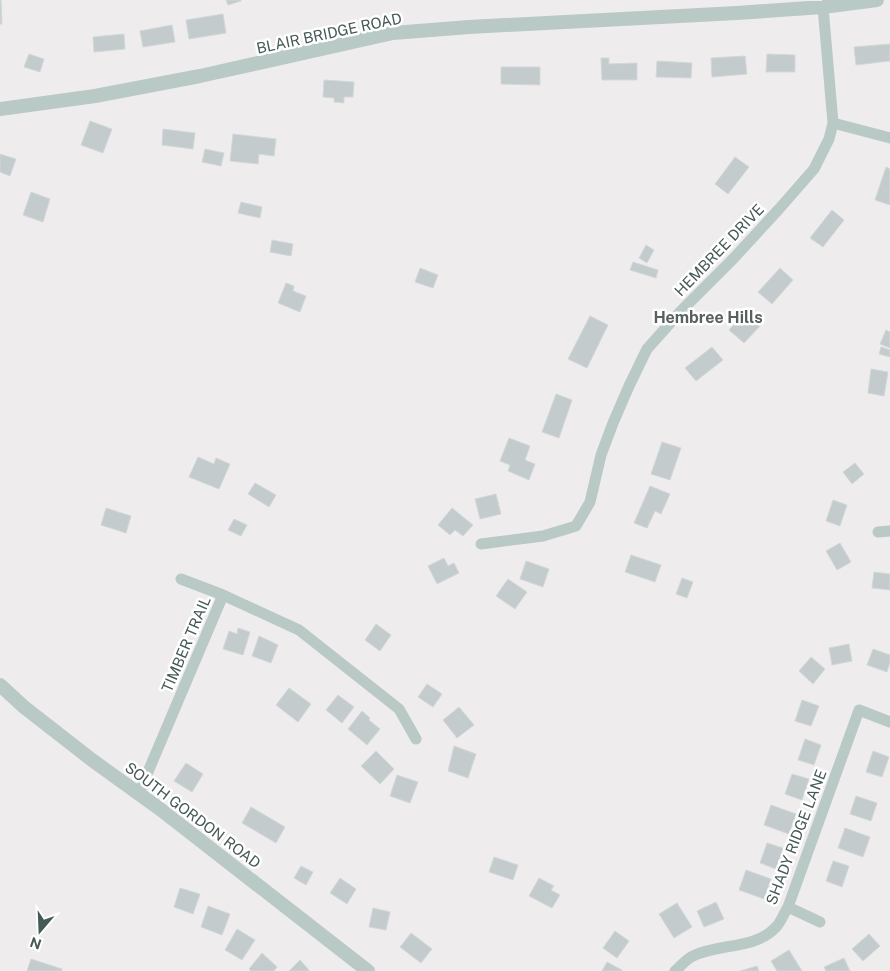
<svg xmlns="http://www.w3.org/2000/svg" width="890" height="971" viewBox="0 0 890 971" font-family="'Public Sans',sans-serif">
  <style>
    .building { fill: #c3cbcc; stroke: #d1d8d8 }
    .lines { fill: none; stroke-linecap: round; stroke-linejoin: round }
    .minor { stroke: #b8c9c6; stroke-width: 11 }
    .tertiary { stroke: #b8c9c6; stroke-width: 14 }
    .labels { text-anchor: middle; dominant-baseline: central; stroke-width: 5; stroke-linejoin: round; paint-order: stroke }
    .street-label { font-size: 15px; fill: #455956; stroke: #fff }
    .neighbourhood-label { font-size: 16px; font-weight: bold; fill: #596160; stroke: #fff }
  </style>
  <rect width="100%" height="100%" fill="#efecee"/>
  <path class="building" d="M 0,0 L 1,0 L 2,24 L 0,24 Z
    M 226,0 L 241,0 L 241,1 L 228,5 Z
    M 223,14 L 226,33 L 189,39 L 186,20 Z
    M 172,25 L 175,42 L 143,47 L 140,31 Z
    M 124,34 L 125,49 L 94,52 L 93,37 Z
    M 890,44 L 890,61 L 856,65 L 854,47 Z
    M 29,54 L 44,59 L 40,72 L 24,67 Z
    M 767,54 L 795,55 L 795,72 L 766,72 Z
    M 745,56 L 747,74 L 712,77 L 711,58 Z
    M 601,58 L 609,58 L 609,64 L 637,63 L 637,80 L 602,80 Z
    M 657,61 L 692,63 L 691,78 L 656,77 Z
    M 501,67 L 540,67 L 540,85 L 501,84 Z
    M 324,80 L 354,82 L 353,97 L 344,97 L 344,103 L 334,102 L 334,98 L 323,97 Z
    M 90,121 L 112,129 L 103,153 L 81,145 Z
    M 163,129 L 195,133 L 193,149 L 162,145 Z
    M 233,134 L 276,139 L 274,156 L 259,154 L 258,164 L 230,161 Z
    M 205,149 L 224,153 L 221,166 L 202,162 Z
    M 0,154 L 16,159 L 10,176 L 0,172 Z
    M 735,157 L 749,167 L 728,194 L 715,184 Z
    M 886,167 L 890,169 L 890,205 L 875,200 Z
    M 31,192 L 50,199 L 43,222 L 23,215 Z
    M 241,202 L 262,207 L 260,218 L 238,213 Z
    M 832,210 L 844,220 L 823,247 L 810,238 Z
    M 272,240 L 293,244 L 291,256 L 270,252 Z
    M 646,245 L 654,250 L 647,263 L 639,258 Z
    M 633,262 L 658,270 L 656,278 L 630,270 Z
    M 420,268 L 438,275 L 433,288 L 415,282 Z
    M 780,268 L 793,280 L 772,304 L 758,292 Z
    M 286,283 L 294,286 L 293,291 L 306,296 L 300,312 L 278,303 Z
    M 746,311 L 761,325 L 744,343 L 729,330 Z
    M 590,316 L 608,325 L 587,368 L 568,359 Z
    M 886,330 L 890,332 L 890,348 L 880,344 Z
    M 712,347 L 723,360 L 696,381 L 685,368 Z
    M 881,347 L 890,350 L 890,357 L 879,354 Z
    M 871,369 L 888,372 L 884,396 L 868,393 Z
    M 556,394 L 572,400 L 559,438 L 542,432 Z
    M 509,438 L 530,446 L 525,460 L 535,464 L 529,480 L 508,471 L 510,465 L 500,461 Z
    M 662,442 L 681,448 L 670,480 L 651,474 Z
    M 198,457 L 214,464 L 216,458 L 230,464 L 219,489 L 189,477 Z
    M 855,463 L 864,474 L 852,484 L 843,472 Z
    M 255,483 L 276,495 L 269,507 L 248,494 Z
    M 650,486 L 670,494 L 661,514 L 655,511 L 647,528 L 634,523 Z
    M 496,494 L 501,514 L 480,519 L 475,499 Z
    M 833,500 L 847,505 L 840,526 L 826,521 Z
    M 106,508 L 131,516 L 126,533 L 101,525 Z
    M 452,508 L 473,525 L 463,536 L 455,530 L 450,535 L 438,525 Z
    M 234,519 L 247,525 L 241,536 L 228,530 Z
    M 840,543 L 851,562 L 837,570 L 826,551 Z
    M 631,555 L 661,565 L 655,582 L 625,572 Z
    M 444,558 L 448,566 L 454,563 L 459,573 L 437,584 L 428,566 Z
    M 526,561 L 549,569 L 543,587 L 520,579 Z
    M 874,572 L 890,574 L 890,590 L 872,588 Z
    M 682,578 L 693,582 L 687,598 L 676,594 Z
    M 508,579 L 527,592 L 515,609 L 496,596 Z
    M 376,624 L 391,635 L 380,651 L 365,640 Z
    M 238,628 L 250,632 L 243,655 L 223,649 L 229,631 L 237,634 Z
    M 259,636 L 278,645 L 271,663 L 252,656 Z
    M 849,644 L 852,661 L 832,665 L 829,648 Z
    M 873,649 L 890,655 L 890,662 L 887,672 L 867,665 Z
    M 811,657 L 825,669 L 813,684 L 799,671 Z
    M 427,684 L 442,694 L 433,707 L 418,697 Z
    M 289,688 L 311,704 L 298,722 L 276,705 Z
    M 338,695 L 354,707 L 342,723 L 326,710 Z
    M 802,700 L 819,706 L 811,726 L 795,721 Z
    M 459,707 L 474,725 L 457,738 L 443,720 Z
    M 362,711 L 370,718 L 369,720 L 380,729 L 367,745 L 348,729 Z
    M 805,739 L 821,745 L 814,765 L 798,760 Z
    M 454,746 L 476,754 L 468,778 L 448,771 Z
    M 376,751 L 394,769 L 380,784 L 361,766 Z
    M 873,751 L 889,757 L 882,777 L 866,772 Z
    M 186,763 L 203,774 L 192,792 L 174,781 Z
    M 792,774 L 809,779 L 802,800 L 785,794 Z
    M 397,775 L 418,782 L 410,803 L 390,796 Z
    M 856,796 L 877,803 L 871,821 L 850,814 Z
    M 771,805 L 796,814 L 789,834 L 764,825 Z
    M 251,807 L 285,827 L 276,843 L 242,823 Z
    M 845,828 L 870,837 L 863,857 L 838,848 Z
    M 767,843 L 783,848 L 776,869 L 760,863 Z
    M 494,857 L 518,865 L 513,880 L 489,872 Z
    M 833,861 L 849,866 L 842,887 L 826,881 Z
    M 301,866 L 313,872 L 306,885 L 294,878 Z
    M 746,870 L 771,879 L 764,899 L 739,890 Z
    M 340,878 L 356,889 L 347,904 L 330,893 Z
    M 539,878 L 554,886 L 551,890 L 560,895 L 552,908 L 529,896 Z
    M 180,888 L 200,894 L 193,914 L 174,907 Z
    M 716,902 L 724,919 L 704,927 L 697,911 Z
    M 677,903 L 692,927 L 674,938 L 659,914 Z
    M 208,906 L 230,914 L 222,935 L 201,927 Z
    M 373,908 L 390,912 L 386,930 L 369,927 Z
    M 237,929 L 255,940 L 242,960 L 225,950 Z
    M 615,931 L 629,941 L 617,958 L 603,948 Z
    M 411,933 L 432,949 L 421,963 L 400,947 Z
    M 869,934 L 880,946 L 863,961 L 852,949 Z
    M 789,950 L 802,971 L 777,971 L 771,961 Z
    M 262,953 L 277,967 L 274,971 L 251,971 L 249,969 Z
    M 844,958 L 850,971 L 826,971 L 824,967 Z
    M 31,959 L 62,969 L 62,971 L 27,971 Z
    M 300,960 L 309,970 L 308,971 L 289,971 Z
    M 607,962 L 622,970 L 622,971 L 602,971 Z
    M 757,966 L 759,971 L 740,971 Z"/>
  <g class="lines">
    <path class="minor" d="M 833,123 L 890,138
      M 878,532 L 890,531
      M 481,544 L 543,536 L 576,526 L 590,502 L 601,455 L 613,423 L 629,386 L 647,349 L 681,311 L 733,259 L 779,209 L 814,169 L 829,139 L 833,123 L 823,7
      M 181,579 L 223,595 L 299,630 L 399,709 L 416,739
      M 139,793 L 223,595
      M 788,907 L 820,922
      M 675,971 C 681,966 686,959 693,956 C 719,943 755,950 776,927 C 781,922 784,913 788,907 L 859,710 L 890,722"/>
    <path class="tertiary" d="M 0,109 L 95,96 L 200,76 L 393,33 L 469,27 L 737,13 L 823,7 L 877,0
      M 0,685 L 24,707 L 92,760 L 160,809 L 368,971"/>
  </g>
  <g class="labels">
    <g class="street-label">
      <text transform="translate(329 33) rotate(-12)">BLAIR BRIDGE ROAD</text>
      <text transform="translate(719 250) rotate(-46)">HEMBREE DRIVE</text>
      <text transform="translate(186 644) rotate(-67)">TIMBER TRAIL</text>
      <text transform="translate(193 815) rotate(37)">SOUTH GORDON ROAD</text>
      <text transform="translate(796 837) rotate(-69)">SHADY RIDGE LANE</text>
    </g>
    <g class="neighbourhood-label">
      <text x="708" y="317">Hembree Hills</text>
    </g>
  </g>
  <g transform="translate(40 931) rotate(199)" stroke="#ffffff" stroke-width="4" paint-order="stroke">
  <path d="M0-4L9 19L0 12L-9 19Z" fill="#455956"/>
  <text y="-8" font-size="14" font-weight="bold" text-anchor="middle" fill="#455956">N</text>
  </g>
</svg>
